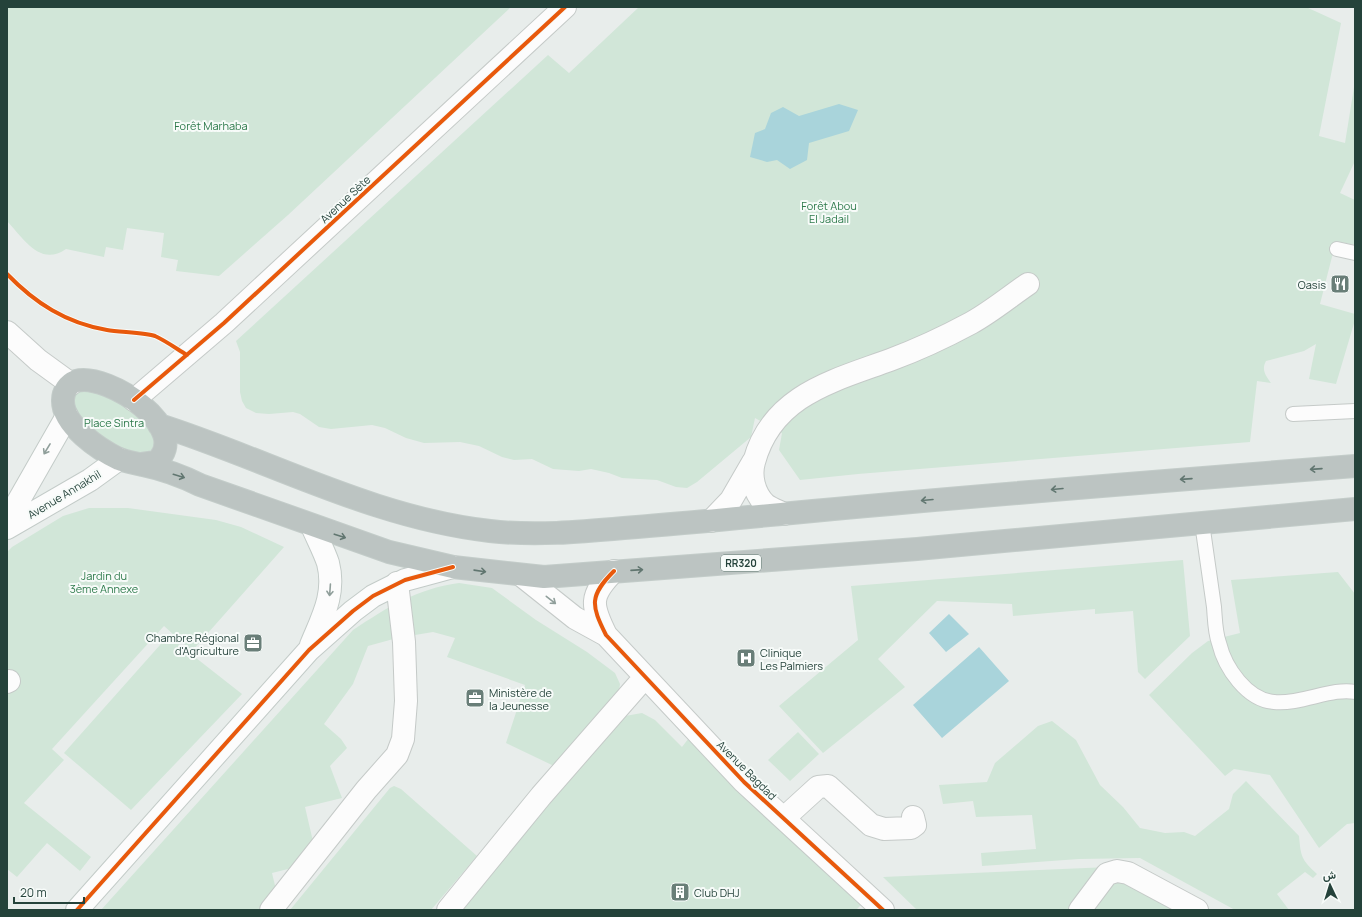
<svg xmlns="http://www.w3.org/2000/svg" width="1362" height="917" viewBox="0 0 1362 917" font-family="Manrope,Vazirmatn,sans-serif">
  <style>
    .green { fill: #d1e6d8 }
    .water { fill: #a9d4db }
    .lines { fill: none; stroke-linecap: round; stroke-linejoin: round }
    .lane-casing { stroke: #c5cac8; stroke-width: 16 }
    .street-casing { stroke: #c5cac8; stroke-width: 24 }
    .secondary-casing { stroke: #c3cbc8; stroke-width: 24 }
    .highway-casing { stroke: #c3ccc9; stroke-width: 24 }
    .lane { stroke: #fcfcfc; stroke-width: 14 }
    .street { stroke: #fcfcfc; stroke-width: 22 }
    .secondary { stroke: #fcfcfc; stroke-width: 22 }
    .highway { stroke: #bcc4c2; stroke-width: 22 }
    .cycleway-casing { stroke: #f7fbf9; stroke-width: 6 }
    .cycleway { stroke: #e8590c; stroke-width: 4 }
    .oneway { stroke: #909f9b }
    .oneway2 { stroke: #617670 }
    .labels { text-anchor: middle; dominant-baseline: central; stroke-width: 4; stroke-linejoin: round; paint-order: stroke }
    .shield { fill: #f7fbf9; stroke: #637a73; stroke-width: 1 }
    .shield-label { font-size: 10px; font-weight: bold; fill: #24423a }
    .park-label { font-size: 11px; fill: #2d7a4b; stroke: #f7fbf9 }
    .street-label { font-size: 11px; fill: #24423a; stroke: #f7fbf9 }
    .poi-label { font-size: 11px; fill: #24423a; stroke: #f7fbf9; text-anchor: start }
  </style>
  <rect width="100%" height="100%" fill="#e8edeb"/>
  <path class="green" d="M 7,7 L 511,7 L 288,215 L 219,276 L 176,271 L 178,260 L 161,257 L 164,233 L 127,228 L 123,250 L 106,247 L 104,257 L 66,249 C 40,267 24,239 7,221 Z
    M 639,7 L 1306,7 L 1341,23 L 1319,136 L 1345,143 L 1355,81 L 1355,161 L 1340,193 L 1355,200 L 1355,245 L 1336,241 L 1320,304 L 1355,314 L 1355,320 L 1336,384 L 1309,379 L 1316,344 L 1304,351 L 1266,361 C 1261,370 1266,376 1271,383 L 1257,381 L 1250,442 L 858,474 L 800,480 L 779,450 L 782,433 L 755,418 L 751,437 L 697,482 L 687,488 L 676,487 L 657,480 L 622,478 L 609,473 L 591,469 L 579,471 L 553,469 L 532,459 L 514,460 L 502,457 L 479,446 L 460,442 L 424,443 L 406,438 L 385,428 L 372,425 L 331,429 L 319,427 L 300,414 L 293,412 L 269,414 L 256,413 L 246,408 L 242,401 L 240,392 L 240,352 L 236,341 L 548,55 L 569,73 Z
    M 84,380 L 163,432 L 142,464 L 67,416 L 75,382 Z
    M 89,508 L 128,508 L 216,520 L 241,527 L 284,547 L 192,651 L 164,626 L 52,749 L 64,760 L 24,803 L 91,857 L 80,871 L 47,843 L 17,877 L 7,869 L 7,552 L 12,547 L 63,516 Z
    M 1183,560 L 1190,636 L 1145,679 L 1138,672 L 1133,611 L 1095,614 L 1095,609 L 1013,616 L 1012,604 L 937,601 L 878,659 L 905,687 L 823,753 L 779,706 L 858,640 L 851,586 Z
    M 1338,572 L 1355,594 L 1355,823 L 1347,824 L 1319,848 L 1270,775 L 1234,769 L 1225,776 L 1149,695 L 1192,653 L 1208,641 L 1240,633 L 1231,580 Z
    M 459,583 L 492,588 L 536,620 L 587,652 L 615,673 L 620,684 L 619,691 L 554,766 L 506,743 L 525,685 L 447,657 L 455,638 L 433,632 L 397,638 L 368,646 L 353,684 L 324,724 L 341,739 L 347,748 L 330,766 L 342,798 L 305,807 L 315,850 L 304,865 L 272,873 L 278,898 L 270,907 L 258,910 L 101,910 L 353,630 C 388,607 416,589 459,583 Z
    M 168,636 L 242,694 L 131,810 L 64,753 Z
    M 642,713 L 655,720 L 682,747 L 692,734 L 863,903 L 856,910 L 448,910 L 625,716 Z
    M 1052,721 L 1076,740 L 1100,785 L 1123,807 L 1140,828 L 1165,833 L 1184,832 L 1195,836 L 1229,809 L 1233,794 L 1246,781 L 1299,836 C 1301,857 1301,859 1317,874 L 1313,878 L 1305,872 L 1277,894 L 1289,910 L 1235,910 L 1140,858 L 1079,859 L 982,866 L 981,853 L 1036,849 L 1032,815 L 976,817 L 973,801 L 943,804 L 939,785 L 987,782 L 995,763 L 1038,726 Z
    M 798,732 L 819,754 L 790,781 L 768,760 Z
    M 394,786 L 401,789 L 477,856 L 431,910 L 290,910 L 390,788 Z
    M 1109,867 L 1074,910 L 917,910 L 883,877 Z
    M 1119,879 L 1181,910 L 1092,910 L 1113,882 Z"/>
  <path class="water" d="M 839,104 L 858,110 L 849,131 L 809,143 L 807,160 L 790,169 L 777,160 L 767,162 L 750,157 L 755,133 L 765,129 L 771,113 L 783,107 L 799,116 Z
    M 949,614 L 969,634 L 946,652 L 929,633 Z
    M 979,647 L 1009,681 L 942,738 L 913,705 Z"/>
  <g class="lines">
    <g class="lane-casing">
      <path id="lane" d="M 1337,249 L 1355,253
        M 1293,414 L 1355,411
        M 1202,523 C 1206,551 1210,579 1214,607 C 1215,619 1215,632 1219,643 C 1225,668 1247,700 1274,702 C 1300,705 1333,687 1355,692"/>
    </g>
    <g class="street-casing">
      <path id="street" d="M 7,332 L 38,360 L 71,384
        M 134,400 L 224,323 L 565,7
        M 784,514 C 778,511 770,508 765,504 C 754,493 750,476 754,462 C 772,395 833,381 890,360 C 917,350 945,337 971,323 C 991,312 1009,297 1028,284
        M 711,521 L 731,500 L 753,462
        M 614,571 C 589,596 591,605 606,635 L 744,782 L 883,910
        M 521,575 L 575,618 L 606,635
        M 7,682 L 9,681
        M 784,818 L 818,787 L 828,786 L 871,825 L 884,829 L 911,828 L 915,825 L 913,817
        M 271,910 L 366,790 L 397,755 L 403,739 L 406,701 L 404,642 L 397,583
        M 448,910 L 541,796 L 645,677
        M 1080,910 L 1107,874 L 1117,871 L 1128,873 L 1197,910"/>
    </g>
    <g class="secondary-casing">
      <path id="secondary" d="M 7,521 L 67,416
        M 7,528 L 90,480 L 119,459
        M 311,645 C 322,618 336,594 328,563 C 324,551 317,538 312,526
        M 77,910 L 309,650 L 353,611 L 373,596 L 405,580 L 453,567"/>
    </g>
    <g class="highway-casing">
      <path id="highway" d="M 159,425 C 269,460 373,518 490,531 C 534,536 579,532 624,528 C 687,523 750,517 813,511 C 993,494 1174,480 1355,466
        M 142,464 L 156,462 C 194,430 108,372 76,381 C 68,384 63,392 63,400 C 62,425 100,450 119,459 C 127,462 135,463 143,465 C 162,469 182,476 200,485 L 389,552 L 453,567 L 544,577 L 917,549 L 1355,509"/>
    </g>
    <use href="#lane" class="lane"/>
    <use href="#street" class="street"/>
    <use href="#secondary" class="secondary"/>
    <use href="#highway" class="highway"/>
    <g class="cycleway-casing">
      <path id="cycleway" d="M 7,274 C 35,303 66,323 107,330 C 119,332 146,333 155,336 C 166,341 177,349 187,355
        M 134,400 L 224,323 L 565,7
        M 614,571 C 589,596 591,605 606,635 L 744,782 L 883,910
        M 77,910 L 309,650 L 353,611 L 373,596 L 405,580 L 453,567"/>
    </g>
    <use href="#cycleway" class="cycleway"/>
  </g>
  <defs><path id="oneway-shaft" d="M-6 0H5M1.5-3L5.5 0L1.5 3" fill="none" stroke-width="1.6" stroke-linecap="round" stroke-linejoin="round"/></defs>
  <g class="oneway">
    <use href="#oneway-shaft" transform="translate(47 449) rotate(121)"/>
    <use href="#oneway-shaft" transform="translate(330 590) rotate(94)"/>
    <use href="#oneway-shaft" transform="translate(551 600) rotate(38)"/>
  </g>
  <g class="oneway2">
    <use href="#oneway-shaft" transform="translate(1316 469) rotate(176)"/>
    <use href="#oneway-shaft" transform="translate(179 476) rotate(17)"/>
    <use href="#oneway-shaft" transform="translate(1186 479) rotate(176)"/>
    <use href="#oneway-shaft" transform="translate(1057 489) rotate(175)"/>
    <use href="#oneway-shaft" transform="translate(927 500) rotate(175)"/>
    <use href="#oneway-shaft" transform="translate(340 536) rotate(18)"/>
    <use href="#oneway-shaft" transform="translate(637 570) rotate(-4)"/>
    <use href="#oneway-shaft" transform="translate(480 571) rotate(8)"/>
  </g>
  <defs>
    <g id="restaurant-square" transform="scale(1)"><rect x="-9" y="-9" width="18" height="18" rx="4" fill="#697e78" stroke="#f7fbf9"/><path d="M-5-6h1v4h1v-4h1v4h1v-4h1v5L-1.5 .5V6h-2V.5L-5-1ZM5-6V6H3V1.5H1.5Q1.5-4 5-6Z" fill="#fff"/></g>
    <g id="office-square" transform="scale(1)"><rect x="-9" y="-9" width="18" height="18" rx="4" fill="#697e78" stroke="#f7fbf9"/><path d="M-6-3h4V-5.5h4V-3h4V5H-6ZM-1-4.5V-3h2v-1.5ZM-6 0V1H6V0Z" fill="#fff"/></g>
    <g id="hospital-square" transform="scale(1)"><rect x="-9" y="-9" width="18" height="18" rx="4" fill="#697e78" stroke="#f7fbf9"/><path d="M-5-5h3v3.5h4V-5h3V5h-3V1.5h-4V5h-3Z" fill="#fff"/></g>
    <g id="building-square" transform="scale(1)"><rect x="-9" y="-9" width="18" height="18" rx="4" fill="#697e78" stroke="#f7fbf9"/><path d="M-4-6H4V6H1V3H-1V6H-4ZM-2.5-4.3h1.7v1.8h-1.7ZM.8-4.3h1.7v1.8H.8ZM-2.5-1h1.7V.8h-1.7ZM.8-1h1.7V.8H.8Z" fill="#fff"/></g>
  </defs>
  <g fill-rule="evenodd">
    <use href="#restaurant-square" x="1340" y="284"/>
    <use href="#office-square" x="253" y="643"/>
    <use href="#hospital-square" x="746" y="658"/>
    <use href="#office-square" x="475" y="698"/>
    <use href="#building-square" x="680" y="892"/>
  </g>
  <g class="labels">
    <rect class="shield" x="721" y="555" width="40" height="16" rx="3"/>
    <g class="shield-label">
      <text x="741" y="563">RR320</text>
    </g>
    <g class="park-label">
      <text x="211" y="125">Forêt Marhaba</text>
      <text x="829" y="205">Forêt Abou<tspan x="829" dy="13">El Jadail</tspan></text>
      <text x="114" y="422">Place Sintra</text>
      <text x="104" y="575">Jardin du<tspan x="104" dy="13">3ème Annexe</tspan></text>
    </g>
    <g class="street-label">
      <text transform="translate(345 199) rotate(-43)">Avenue Sète</text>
      <text transform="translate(64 494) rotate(-31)">Avenue Annakhil</text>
      <text transform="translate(747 770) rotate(45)">Avenue Bagdad</text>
    </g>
    <g class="poi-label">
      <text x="1326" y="284" text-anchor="end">Oasis</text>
      <text x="239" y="637" text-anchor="end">Chambre Régional<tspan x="239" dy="13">d'Agriculture</tspan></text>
      <text x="760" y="652">Clinique<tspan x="760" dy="13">Les Palmiers</tspan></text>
      <text x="489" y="692">Ministère de<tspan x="489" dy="13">la Jeunesse</tspan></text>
      <text x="694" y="892">Club DHJ</text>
    </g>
  </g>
  <rect width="1362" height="917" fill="none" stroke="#24423a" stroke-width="16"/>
  <g transform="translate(1330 885) rotate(356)" stroke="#f7fbf9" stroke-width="3" paint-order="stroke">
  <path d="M0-3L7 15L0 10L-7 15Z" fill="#24423a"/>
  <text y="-6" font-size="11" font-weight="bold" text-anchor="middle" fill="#24423a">ش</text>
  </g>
  <path d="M14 897v6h70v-6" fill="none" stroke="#24423a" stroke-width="2"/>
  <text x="20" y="897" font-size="12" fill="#24423a" stroke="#f7fbf9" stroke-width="3" paint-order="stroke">20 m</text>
</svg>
